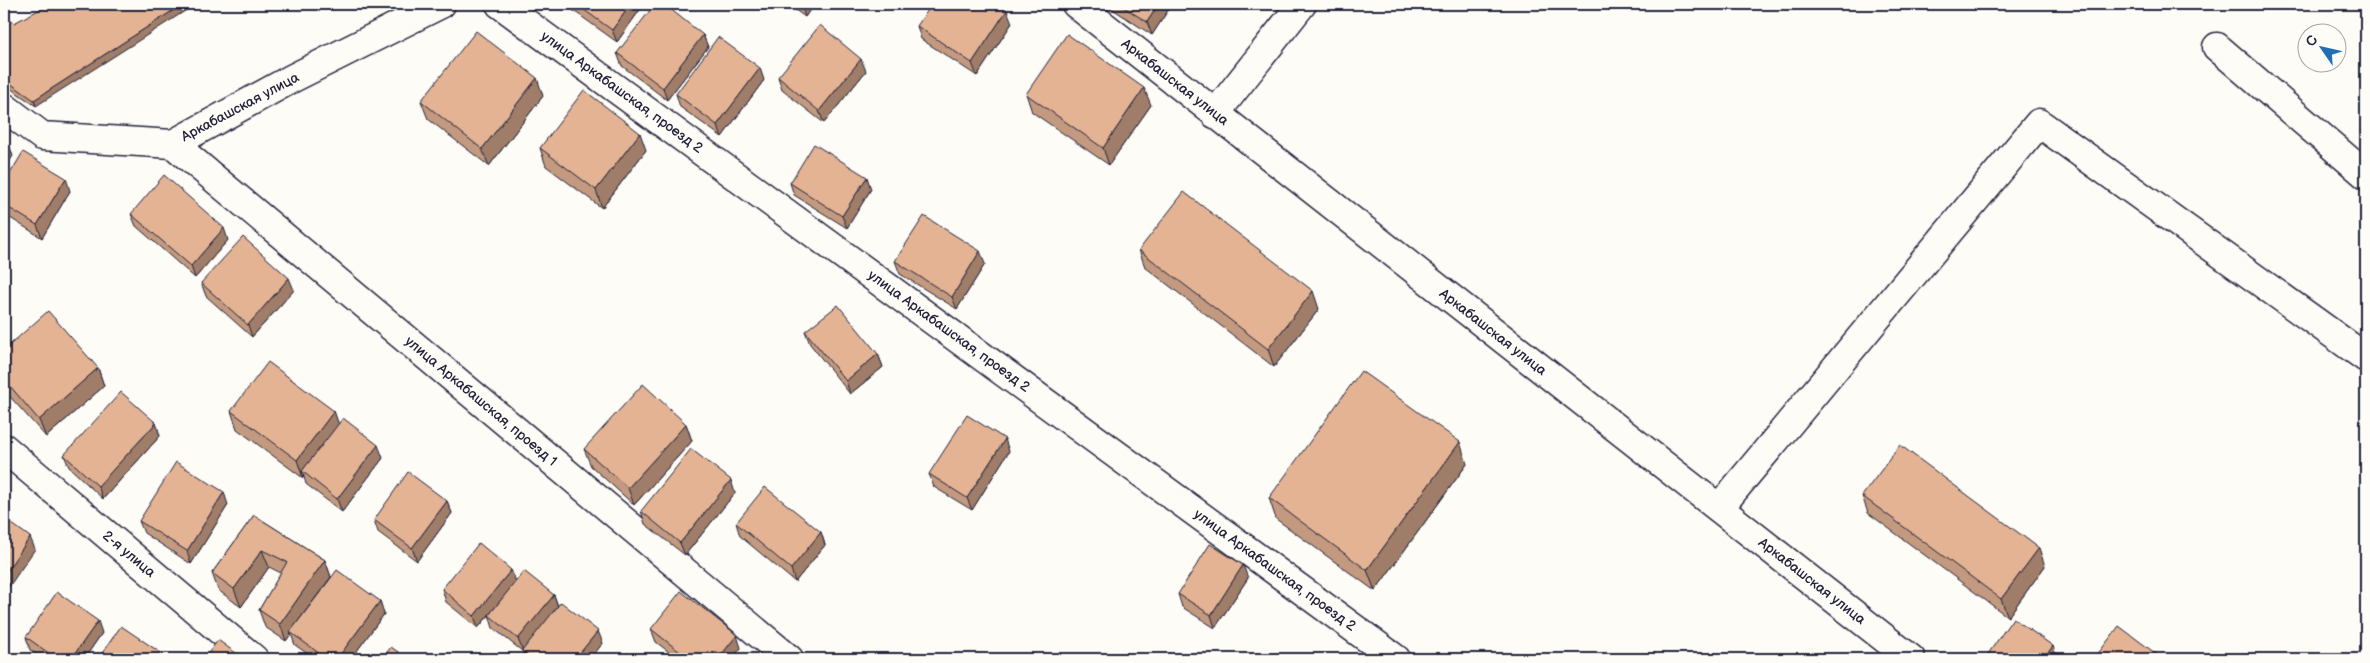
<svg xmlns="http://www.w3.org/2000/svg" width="2370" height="663" viewBox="0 0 2370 663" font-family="'Balsamiq Sans',sans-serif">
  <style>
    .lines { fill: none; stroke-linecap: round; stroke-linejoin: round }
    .minor-casing { stroke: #22223b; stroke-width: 31 }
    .minor { stroke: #fdfcf7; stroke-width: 28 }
    .wall { fill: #c39a7f; stroke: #22223b }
    .shaded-wall { fill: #9f7d68; stroke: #22223b }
    .building { fill: #e3b394; stroke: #22223b }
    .labels { text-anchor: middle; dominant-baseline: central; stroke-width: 4; stroke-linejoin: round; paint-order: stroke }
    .street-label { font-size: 14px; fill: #22223b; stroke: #fdfcf7 }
  </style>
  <rect width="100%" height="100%" fill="#fdfcf7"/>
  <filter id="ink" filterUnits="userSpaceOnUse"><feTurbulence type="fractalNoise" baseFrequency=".02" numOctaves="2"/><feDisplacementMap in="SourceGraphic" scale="10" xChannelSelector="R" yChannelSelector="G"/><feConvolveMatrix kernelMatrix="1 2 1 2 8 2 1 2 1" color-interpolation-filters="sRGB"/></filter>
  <g filter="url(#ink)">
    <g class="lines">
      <g class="minor-casing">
        <path id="minor" d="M 500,4 L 1396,659
          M 1076,4 L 1911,659
          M 2217,47 L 2366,175
          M 4,107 L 42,136 L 173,144 L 293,78 L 441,4
          M 1215,114 L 1302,4
          M 173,144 L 789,659
          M 4,448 L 254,659
          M 1719,508 L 2039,123 L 2366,358"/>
      </g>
      <use href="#minor" class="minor"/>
    </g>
    <path class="wall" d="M 569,4 L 644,4 L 617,42 L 571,9 Z
      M 787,4 L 814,4 L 805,17 Z
      M 1109,4 L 1172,4 L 1152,35 L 1111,8 Z
      M 2359,4 L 2366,4 L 2366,9 Z
      M 4,16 L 14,23 L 36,106 L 4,84 Z
      M 1012,23 L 977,76 L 921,39 L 917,26 Z
      M 703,35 L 708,47 L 667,100 L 622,66 L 617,53 Z
      M 866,71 L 824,123 L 782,90 L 778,77 Z
      M 764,80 L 722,137 L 680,107 L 676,94 Z
      M 1026,94 L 1151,105 L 1109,165 L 1032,112 Z
      M 543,96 L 489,166 L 428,119 L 421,101 Z
      M 540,148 L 646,150 L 602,208 L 546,166 Z
      M 790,183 L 871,189 L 847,228 L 794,195 Z
      M 4,184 L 70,191 L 42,238 L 4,214 Z
      M 131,214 L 228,240 L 195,278 L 136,226 Z
      M 1139,250 L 1319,309 L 1274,367 L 1145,267 Z
      M 895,261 L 985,264 L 957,309 L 900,274 Z
      M 201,283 L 294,290 L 252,337 L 206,296 Z
      M 805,331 L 878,354 L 883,367 L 850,394 L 810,344 Z
      M 4,350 L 98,368 L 104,386 L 46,437 L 4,390 Z
      M 231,411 L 334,411 L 338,424 L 383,458 L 342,512 L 306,484 L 304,477 L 303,478 L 237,429 Z
      M 156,423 L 160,436 L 103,499 L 69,467 L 64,455 Z
      M 686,424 L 692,441 L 634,505 L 591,466 L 584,449 Z
      M 1009,451 L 972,510 L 934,487 L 929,474 Z
      M 1467,464 L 1375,591 L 1276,519 L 1269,498 Z
      M 735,493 L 685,555 L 645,524 L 641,511 Z
      M 1862,496 L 2045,566 L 2008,617 L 1868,513 Z
      M 447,501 L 452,513 L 417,561 L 378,532 L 374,520 Z
      M 228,505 L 191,564 L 144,533 L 139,521 Z
      M 254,515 L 325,560 L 331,577 L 380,601 L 384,614 L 351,659 L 315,659 L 295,645 L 291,634 L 286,641 L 265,627 L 259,610 L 281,573 L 269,567 L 241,607 L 218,590 L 212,573 Z
      M 736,523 L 821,532 L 825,545 L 795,582 L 740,536 Z
      M 511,570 L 516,582 L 554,595 L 558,606 L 603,643 L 590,659 L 525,659 L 522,651 L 493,628 L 489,615 L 491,613 L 478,628 L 446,602 L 442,589 Z
      M 1248,578 L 1215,628 L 1182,607 L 1178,594 Z
      M 651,629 L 741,648 L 732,659 L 678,659 L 656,642 Z
      M 102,633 L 84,659 L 44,659 L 30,650 L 26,637 Z"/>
    <path class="shaded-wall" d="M 183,4 L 196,4 L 36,106 L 34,100 Z
      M 631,4 L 644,4 L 617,42 L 612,30 Z
      M 801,4 L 814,4 L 805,17 Z
      M 1159,4 L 1172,4 L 1152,35 L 1147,22 Z
      M 1007,10 L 1012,23 L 977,76 L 972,63 Z
      M 703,35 L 708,47 L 667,100 L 663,88 Z
      M 861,59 L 866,71 L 824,123 L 819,111 Z
      M 760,68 L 764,80 L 722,137 L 717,125 Z
      M 537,78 L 543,96 L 489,166 L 482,149 Z
      M 1144,88 L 1151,105 L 1109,165 L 1103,148 Z
      M 640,133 L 646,150 L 602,208 L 596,190 Z
      M 9,144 L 13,156 L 4,170 L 4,151 Z
      M 867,177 L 871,189 L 847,228 L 842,216 Z
      M 66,178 L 70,191 L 42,238 L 37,225 Z
      M 224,228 L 228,240 L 195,278 L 191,266 Z
      M 980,251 L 985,264 L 957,309 L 952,297 Z
      M 289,278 L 294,290 L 252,337 L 248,325 Z
      M 1313,291 L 1319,309 L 1274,367 L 1268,349 Z
      M 878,354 L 883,367 L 850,394 L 846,381 Z
      M 98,368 L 104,386 L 46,437 L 39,420 Z
      M 334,411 L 340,428 L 302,471 L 304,477 L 303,478 L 297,460 Z
      M 156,423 L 160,436 L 103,499 L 98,486 Z
      M 686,424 L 692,441 L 634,505 L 628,488 Z
      M 1005,439 L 1009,451 L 972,510 L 967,498 Z
      M 1460,442 L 1467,464 L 1375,591 L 1367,570 Z
      M 378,445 L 383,458 L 342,512 L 337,499 Z
      M 731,480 L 735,493 L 685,555 L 680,543 Z
      M 224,492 L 228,505 L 191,564 L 187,551 Z
      M 447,501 L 452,513 L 417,561 L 412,548 Z
      M 821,532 L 825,545 L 795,582 L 791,569 Z
      M 30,537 L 35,549 L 6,591 L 4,586 L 4,575 Z
      M 2039,548 L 2045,566 L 2008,617 L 2001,599 Z
      M 262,550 L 269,567 L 241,607 L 234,589 Z
      M 325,560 L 331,577 L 290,632 L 291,634 L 286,641 L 280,624 Z
      M 1243,565 L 1248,578 L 1215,628 L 1211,615 Z
      M 511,570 L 516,582 L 478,628 L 474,616 Z
      M 554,595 L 558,607 L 523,652 L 518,639 Z
      M 380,601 L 384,614 L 351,659 L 337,659 Z
      M 98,621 L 102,633 L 84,659 L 71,659 Z
      M 598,631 L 603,643 L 590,659 L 575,659 Z
      M 737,635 L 741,648 L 732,659 L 718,659 Z
      M 2053,646 L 2057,658 L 2056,659 L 2043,659 Z"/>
    <path class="building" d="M 50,4 L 183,4 L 34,100 L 4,79 L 4,16 L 14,23 Z
      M 576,4 L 631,4 L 612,30 Z
      M 655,4 L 664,4 L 703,35 L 663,88 L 617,53 Z
      M 932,4 L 998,4 L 1007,10 L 972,63 L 917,26 Z
      M 1119,4 L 1159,4 L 1147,22 Z
      M 820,25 L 861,59 L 819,111 L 778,77 Z
      M 476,31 L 537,78 L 482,149 L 421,101 Z
      M 1067,34 L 1144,88 L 1103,148 L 1026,94 Z
      M 718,37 L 760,68 L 717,125 L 676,94 Z
      M 584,90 L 640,133 L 596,190 L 540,148 Z
      M 4,140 L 9,144 L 4,151 Z
      M 814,144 L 867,177 L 842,216 L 790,183 Z
      M 23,152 L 66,178 L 37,225 L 4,205 L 4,184 Z
      M 164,175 L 224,228 L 191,266 L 131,214 Z
      M 1184,192 L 1313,291 L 1268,349 L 1139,250 Z
      M 924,216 L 980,251 L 952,297 L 895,261 Z
      M 243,237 L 289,278 L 248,325 L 201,283 Z
      M 838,305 L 878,354 L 846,381 L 805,331 Z
      M 48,311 L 98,368 L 39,420 L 4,379 L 4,350 Z
      M 268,362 L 334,411 L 297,460 L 231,411 Z
      M 1361,371 L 1460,442 L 1367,570 L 1269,498 Z
      M 643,384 L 686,424 L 628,488 L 584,449 Z
      M 121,392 L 156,423 L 98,486 L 64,455 Z
      M 967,415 L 1005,439 L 967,498 L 929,474 Z
      M 343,418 L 378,445 L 337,499 L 302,471 Z
      M 1900,445 L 2039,548 L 2001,599 L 1862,496 Z
      M 691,449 L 731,480 L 680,543 L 641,511 Z
      M 176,462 L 224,492 L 187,551 L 139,521 Z
      M 408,472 L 447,501 L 412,548 L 374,520 Z
      M 765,487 L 821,532 L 791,569 L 736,523 Z
      M 254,515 L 325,560 L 280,624 L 259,610 L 287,562 L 262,550 L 234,589 L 212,573 Z
      M 4,518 L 30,537 L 4,575 Z
      M 479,543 L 511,570 L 474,616 L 442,589 Z
      M 1210,544 L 1243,565 L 1211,615 L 1178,594 Z
      M 337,570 L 380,601 L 337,659 L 327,659 L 290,632 Z
      M 524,571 L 554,595 L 518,639 L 489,615 Z
      M 681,591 L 737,635 L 718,659 L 689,659 L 651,629 Z
      M 57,592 L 98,621 L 71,659 L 57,659 L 26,637 Z
      M 561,602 L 598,631 L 575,659 L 532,659 L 522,651 Z
      M 2013,618 L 2053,646 L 2043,659 L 1990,659 L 1986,657 Z
      M 121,626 L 170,659 L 98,659 Z
      M 2119,626 L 2163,659 L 2094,659 Z
      M 218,640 L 244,659 L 204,659 Z
      M 391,647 L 408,659 L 382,659 Z
      M 627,653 L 636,659 L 623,659 Z"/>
  </g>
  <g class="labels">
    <g class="street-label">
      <text transform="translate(1175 82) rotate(38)">Аркабашская улица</text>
      <text transform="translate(622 92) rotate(36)">улица Аркабашская, проезд 2</text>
      <text transform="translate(240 107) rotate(-28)">Аркабашская улица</text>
      <text transform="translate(949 331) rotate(36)">улица Аркабашская, проезд 2</text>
      <text transform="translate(1493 332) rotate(38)">Аркабашская улица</text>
      <text transform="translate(481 401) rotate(40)">улица Аркабашская, проезд 1</text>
      <text transform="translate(129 554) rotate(40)">2-я улица</text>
      <text transform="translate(1275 570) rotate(36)">улица Аркабашская, проезд 2</text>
      <text transform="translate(1812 581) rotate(38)">Аркабашская улица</text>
    </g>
  </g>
  <rect width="2370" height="663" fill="none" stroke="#fdfcf7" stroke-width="20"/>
  <rect x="10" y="10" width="2350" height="643" fill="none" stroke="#22223b" stroke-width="2" filter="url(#ink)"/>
  <g transform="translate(2322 48) rotate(304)"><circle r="24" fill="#fdfcf7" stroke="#a5a5ac"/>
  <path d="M0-4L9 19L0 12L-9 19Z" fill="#1f6fb2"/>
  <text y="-8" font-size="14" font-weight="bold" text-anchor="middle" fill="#22223b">С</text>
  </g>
</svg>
